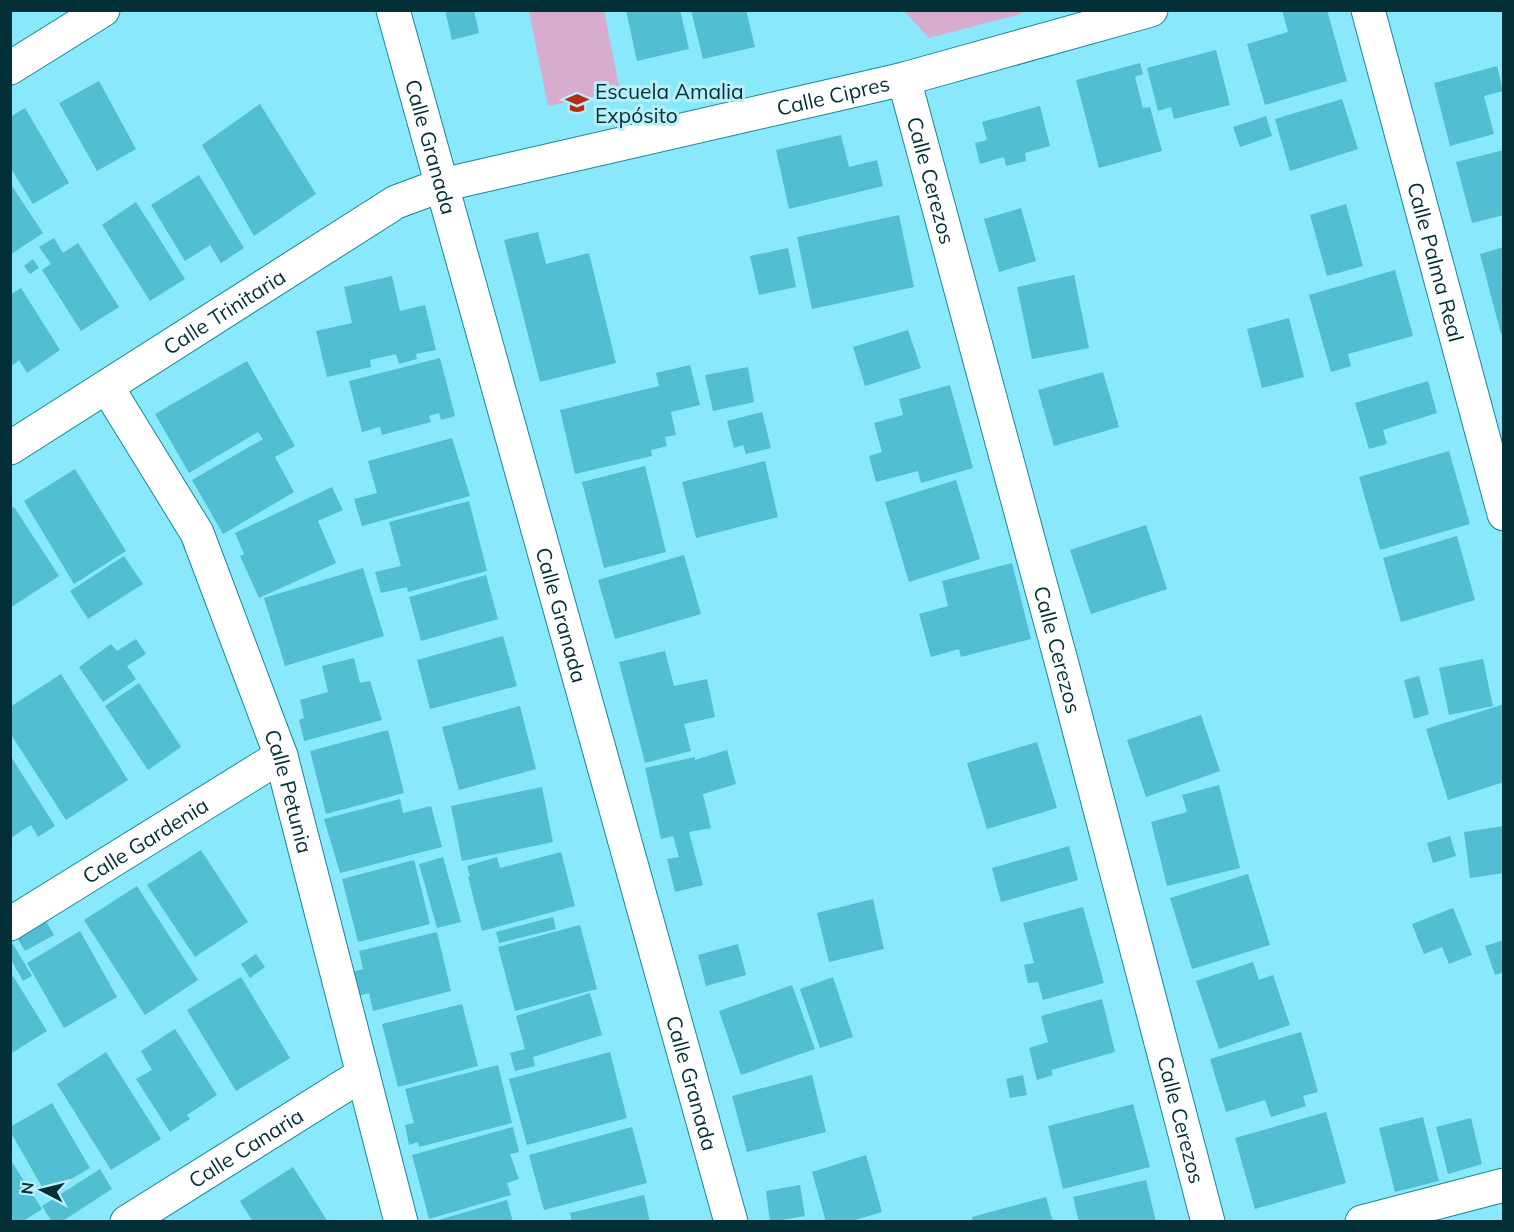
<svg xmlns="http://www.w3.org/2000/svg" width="1514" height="1232" viewBox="0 0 1514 1232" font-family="Mulish,sans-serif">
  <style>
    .green { fill: #d7accf }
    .building { fill: #51bed3 }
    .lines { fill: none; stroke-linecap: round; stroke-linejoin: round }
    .minor-casing { stroke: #198698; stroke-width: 35 }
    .minor { stroke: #fff; stroke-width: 33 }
    .labels { text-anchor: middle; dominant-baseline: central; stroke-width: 6; stroke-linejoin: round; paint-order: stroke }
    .poi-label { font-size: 21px; fill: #032f37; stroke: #baeffa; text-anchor: start }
    .street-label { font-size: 21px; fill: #032f37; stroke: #baeffa }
  </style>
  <rect width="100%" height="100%" fill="#89e8fb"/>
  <path class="green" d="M 529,11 L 604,11 L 620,91 L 548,106 Z
    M 904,11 L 1024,11 L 1021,14 L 929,38 Z"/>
  <path class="building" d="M 445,10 L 474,10 L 479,33 L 452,40 Z
    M 626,10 L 680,10 L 689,49 L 637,61 Z
    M 691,10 L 746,10 L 755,47 L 703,59 Z
    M 1282,10 L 1327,10 L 1347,81 L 1265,105 L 1247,44 L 1288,32 Z
    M 1216,50 L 1230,105 L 1174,119 L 1171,107 L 1158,111 L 1147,68 Z
    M 1140,63 L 1143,74 L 1135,77 L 1143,108 L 1150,107 L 1162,151 L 1099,168 L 1076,80 Z
    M 1497,66 L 1503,91 L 1484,96 L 1494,134 L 1450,146 L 1434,83 Z
    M 99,81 L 136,149 L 97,171 L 59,103 Z
    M 1342,99 L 1358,149 L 1290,171 L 1275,119 Z
    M 260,104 L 316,194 L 254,236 L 202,145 Z
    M 1040,106 L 1050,146 L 1025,153 L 1026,161 L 1006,166 L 1004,157 L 980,164 L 975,143 L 987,140 L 982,122 Z
    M 25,108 L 69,183 L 33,204 L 10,167 L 10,117 Z
    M 1266,116 L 1272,136 L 1240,147 L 1233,127 Z
    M 841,135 L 849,167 L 877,160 L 883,186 L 789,209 L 776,150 Z
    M 1504,150 L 1504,215 L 1472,223 L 1456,162 Z
    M 199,175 L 244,248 L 221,263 L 210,245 L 185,261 L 151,205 Z
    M 10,183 L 43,233 L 10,255 Z
    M 136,202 L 185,279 L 150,301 L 102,225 Z
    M 1346,204 L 1363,266 L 1327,276 L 1310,215 Z
    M 1021,208 L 1036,261 L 999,272 L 984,219 Z
    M 899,215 L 914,287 L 812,309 L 797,237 Z
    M 538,232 L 546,264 L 589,253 L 616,363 L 540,382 L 504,240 Z
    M 54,238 L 63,253 L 78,243 L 119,307 L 81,331 L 42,270 L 51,264 L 39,247 Z
    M 1504,247 L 1504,333 L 1501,334 L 1480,254 Z
    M 788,248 L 796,287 L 759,295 L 750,256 Z
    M 33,259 L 39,268 L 30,274 L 24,266 Z
    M 1395,270 L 1413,336 L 1348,354 L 1351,366 L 1331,372 L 1309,295 Z
    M 1074,275 L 1089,348 L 1032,359 L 1017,287 Z
    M 392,276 L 400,311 L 425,305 L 436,350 L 416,354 L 417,359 L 399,364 L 396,354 L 370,360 L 371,367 L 327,377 L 316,331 L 352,323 L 344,287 Z
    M 21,288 L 60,350 L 27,373 L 19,360 L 13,365 L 10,360 L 10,295 Z
    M 1289,318 L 1304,377 L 1262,388 L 1247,329 Z
    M 908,330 L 921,368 L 865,386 L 853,347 Z
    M 440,358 L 455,416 L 441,420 L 439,413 L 429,416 L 431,422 L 382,435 L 380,427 L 362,432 L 349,381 Z
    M 247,361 L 295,446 L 275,457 L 294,492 L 223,534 L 192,480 L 263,439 L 258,432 L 189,473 L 155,414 Z
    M 690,365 L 700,405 L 671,412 L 676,435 L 665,437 L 667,446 L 651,450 L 652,456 L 575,474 L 560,410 L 659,386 L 656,373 Z
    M 748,367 L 754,402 L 713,411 L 705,375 Z
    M 1103,372 L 1119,427 L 1054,446 L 1038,390 Z
    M 1428,381 L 1437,413 L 1383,430 L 1387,444 L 1369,449 L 1355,403 Z
    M 950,385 L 973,468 L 921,483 L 918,471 L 876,482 L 869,456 L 882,452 L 874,423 L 903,415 L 899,399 Z
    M 762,412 L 771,448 L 746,454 L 743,445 L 734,448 L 727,421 Z
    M 452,438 L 470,496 L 362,526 L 354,499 L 377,493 L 368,461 Z
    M 1449,451 L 1470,524 L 1380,550 L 1359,477 Z
    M 765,461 L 778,517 L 696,538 L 682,482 Z
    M 645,466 L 666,552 L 604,568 L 582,482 Z
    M 75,469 L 126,551 L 74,584 L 24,501 Z
    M 956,480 L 980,559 L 909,582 L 885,502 Z
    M 332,487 L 343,510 L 318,521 L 336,563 L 259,598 L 240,556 L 244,554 L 235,533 Z
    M 469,501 L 487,571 L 408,592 L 407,587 L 381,593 L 375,572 L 401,566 L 389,522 Z
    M 14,507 L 59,576 L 10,608 L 10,509 Z
    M 1146,525 L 1167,589 L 1091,614 L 1070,550 Z
    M 1457,536 L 1475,600 L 1401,622 L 1383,558 Z
    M 684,555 L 701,614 L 615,639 L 598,580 Z
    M 124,556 L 143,584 L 88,619 L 70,591 Z
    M 1012,563 L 1031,639 L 961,657 L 959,649 L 931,657 L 919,614 L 948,606 L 942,581 Z
    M 363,568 L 384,636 L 285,666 L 264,598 Z
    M 486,575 L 498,619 L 421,641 L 409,597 Z
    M 503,636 L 517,686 L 430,709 L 417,660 Z
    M 136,639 L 146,654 L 127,666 L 136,679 L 103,702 L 79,667 L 111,644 L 117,651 Z
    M 665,651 L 674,686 L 707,679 L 715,717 L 684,724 L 691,751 L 645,763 L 619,662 Z
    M 354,658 L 360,683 L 370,681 L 382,720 L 304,741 L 299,720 L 304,718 L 300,700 L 328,692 L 322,666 Z
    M 1483,659 L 1493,706 L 1449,715 L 1439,668 Z
    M 61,674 L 128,780 L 66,820 L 10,733 L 10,707 Z
    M 1419,676 L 1429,714 L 1414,719 L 1404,680 Z
    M 139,683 L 181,747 L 148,770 L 105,706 Z
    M 1504,704 L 1504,782 L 1448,800 L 1426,729 Z
    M 520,706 L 536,769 L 459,790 L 442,727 Z
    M 1201,715 L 1220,771 L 1146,797 L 1127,740 Z
    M 388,730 L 404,793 L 326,814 L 310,751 Z
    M 1037,742 L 1057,808 L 987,829 L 967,763 Z
    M 727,750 L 736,784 L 703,794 L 711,828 L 689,832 L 703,885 L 675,892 L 667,859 L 679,857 L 673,836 L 661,839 L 645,768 L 695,757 L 695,760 Z
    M 10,755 L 55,826 L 38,837 L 31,825 L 12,837 L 10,833 Z
    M 1219,785 L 1240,868 L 1167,886 L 1151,822 L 1187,812 L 1182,795 Z
    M 542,787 L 553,842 L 462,861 L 451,806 Z
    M 400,799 L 403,813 L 431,806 L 442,847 L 340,873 L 324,819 Z
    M 1504,826 L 1504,873 L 1470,878 L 1464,832 Z
    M 1450,836 L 1456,856 L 1433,863 L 1427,843 Z
    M 1069,846 L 1078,880 L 1001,902 L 992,868 Z
    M 201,850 L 248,922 L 195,957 L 147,885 Z
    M 561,852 L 575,906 L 482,931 L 468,877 L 470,876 L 467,866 L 497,857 L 500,868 Z
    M 443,857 L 461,922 L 437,928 L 419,864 Z
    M 414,860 L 430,924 L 358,942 L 342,879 Z
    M 1248,874 L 1270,945 L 1192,969 L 1170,898 Z
    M 137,886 L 198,980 L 145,1015 L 84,920 Z
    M 873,899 L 884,949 L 829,962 L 817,913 Z
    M 1083,907 L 1104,983 L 1043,1000 L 1038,982 L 1028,983 L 1024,965 L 1034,963 L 1023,923 Z
    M 1453,908 L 1472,955 L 1449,964 L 1442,947 L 1424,954 L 1412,924 Z
    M 42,914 L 54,935 L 25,951 L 13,931 Z
    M 553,917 L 556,929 L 499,943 L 496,932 Z
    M 580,925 L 597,989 L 515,1011 L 498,947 Z
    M 80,931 L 117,997 L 64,1028 L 27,963 Z
    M 437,932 L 451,991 L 373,1011 L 369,993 L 358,996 L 352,972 L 363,969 L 359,951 Z
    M 1504,940 L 1504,972 L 1495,975 L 1485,946 Z
    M 13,944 L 32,976 L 23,981 L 10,958 L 10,946 Z
    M 738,944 L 746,975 L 706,986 L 698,955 Z
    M 256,954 L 265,967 L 250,978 L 241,964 Z
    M 1253,962 L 1259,980 L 1273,975 L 1290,1025 L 1219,1049 L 1196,981 Z
    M 13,976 L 47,1031 L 10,1054 L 10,978 Z
    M 241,977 L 290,1058 L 236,1091 L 187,1010 Z
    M 833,977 L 853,1037 L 820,1048 L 800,989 Z
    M 792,985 L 815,1049 L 741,1075 L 719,1011 Z
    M 590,993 L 602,1035 L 533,1057 L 535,1066 L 515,1071 L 510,1053 L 525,1049 L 516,1016 Z
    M 1102,999 L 1115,1052 L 1051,1070 L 1053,1075 L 1037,1080 L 1029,1048 L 1048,1042 L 1041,1016 Z
    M 462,1004 L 478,1066 L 398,1087 L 382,1024 Z
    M 175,1029 L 217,1095 L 187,1115 L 190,1119 L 170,1132 L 136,1079 L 152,1070 L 141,1051 Z
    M 1301,1032 L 1318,1092 L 1303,1096 L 1306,1106 L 1271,1117 L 1265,1100 L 1226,1112 L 1210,1059 Z
    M 106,1052 L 161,1139 L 111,1170 L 57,1084 Z
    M 610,1052 L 627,1118 L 527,1145 L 509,1079 Z
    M 498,1065 L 512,1123 L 419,1147 L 418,1142 L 409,1145 L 405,1125 L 414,1123 L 405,1089 Z
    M 812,1075 L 826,1132 L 747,1152 L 732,1096 Z
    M 1023,1075 L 1027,1095 L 1010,1098 L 1006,1079 Z
    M 52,1103 L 90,1168 L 46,1194 L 10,1131 L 10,1127 Z
    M 1133,1104 L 1150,1167 L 1063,1189 L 1048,1126 Z
    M 1326,1112 L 1346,1183 L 1255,1209 L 1235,1138 Z
    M 1423,1117 L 1439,1181 L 1395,1192 L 1379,1128 Z
    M 1471,1118 L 1482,1164 L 1448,1174 L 1436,1127 Z
    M 513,1127 L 519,1152 L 510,1154 L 519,1179 L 507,1183 L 511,1195 L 429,1219 L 412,1155 Z
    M 632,1127 L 647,1183 L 544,1210 L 529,1155 Z
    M 866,1155 L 882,1212 L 848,1222 L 826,1222 L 812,1172 Z
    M 10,1159 L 42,1209 L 22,1222 L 10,1222 Z
    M 293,1167 L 328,1222 L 253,1222 L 240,1201 Z
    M 100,1169 L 112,1189 L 61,1222 L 52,1222 L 42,1206 Z
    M 1146,1180 L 1156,1222 L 1079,1222 L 1073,1197 Z
    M 800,1185 L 805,1216 L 770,1222 L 766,1191 Z
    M 644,1195 L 650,1222 L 572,1222 L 570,1213 Z
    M 1046,1197 L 1053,1222 L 973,1222 L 972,1217 Z
    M 507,1200 L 513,1222 L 435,1222 L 435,1221 Z"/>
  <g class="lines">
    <g class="minor-casing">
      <g id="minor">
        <path id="s1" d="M 393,10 L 731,1222"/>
        <path id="s2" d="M 1368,10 L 1504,514"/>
        <path d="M 10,68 L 103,10"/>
        <path id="s3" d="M 904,79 L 1063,668 L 1208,1222"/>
        <path id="s4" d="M 107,387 L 197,533 L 281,756 L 401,1222"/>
        <path id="s5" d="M 10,448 L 396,202 L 442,185 L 904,79 L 1151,10"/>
        <path id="s6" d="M 10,924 L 281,756"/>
        <path id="s7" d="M 127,1222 L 363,1074"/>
        <path d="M 1362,1222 L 1504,1185"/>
      </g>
    </g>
    <use href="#minor" class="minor"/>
  </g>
  <defs>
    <g id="school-bare" transform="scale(1.8)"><path d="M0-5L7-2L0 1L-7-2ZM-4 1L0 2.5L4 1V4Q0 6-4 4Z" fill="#b72b12" stroke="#baeffa" stroke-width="2.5" paint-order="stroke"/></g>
  </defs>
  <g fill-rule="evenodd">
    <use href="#school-bare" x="577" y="103"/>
  </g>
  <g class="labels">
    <g class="poi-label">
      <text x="595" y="91">Escuela Amalia<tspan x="595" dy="24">Expósito</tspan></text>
    </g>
    <g class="street-label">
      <text stroke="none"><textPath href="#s5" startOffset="908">Calle Cipres</textPath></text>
      <text stroke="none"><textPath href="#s1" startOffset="142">Calle Granada</textPath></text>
      <text stroke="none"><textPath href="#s3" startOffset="105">Calle Cerezos</textPath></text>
      <text stroke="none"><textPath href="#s2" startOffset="261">Calle Palma Real</textPath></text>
      <text stroke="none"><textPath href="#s5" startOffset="254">Calle Trinitaria</textPath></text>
      <text stroke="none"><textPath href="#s1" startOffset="628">Calle Granada</textPath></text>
      <text stroke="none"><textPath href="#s3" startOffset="591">Calle Cerezos</textPath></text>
      <text stroke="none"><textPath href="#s4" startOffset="446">Calle Petunia</textPath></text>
      <text stroke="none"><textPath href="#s6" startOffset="159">Calle Gardenia</textPath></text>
      <text stroke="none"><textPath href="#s1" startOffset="1114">Calle Granada</textPath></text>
      <text stroke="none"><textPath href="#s3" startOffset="1077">Calle Cerezos</textPath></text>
      <text stroke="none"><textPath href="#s7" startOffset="140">Calle Canaria</textPath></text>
    </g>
  </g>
  <rect width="1514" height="1232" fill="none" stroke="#032f37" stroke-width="24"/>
  <g transform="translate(42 1190) rotate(277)" stroke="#baeffa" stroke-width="4.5" paint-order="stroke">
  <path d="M0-4.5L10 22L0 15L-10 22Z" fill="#032f37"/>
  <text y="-9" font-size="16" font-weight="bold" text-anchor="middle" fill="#032f37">N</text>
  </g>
</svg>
